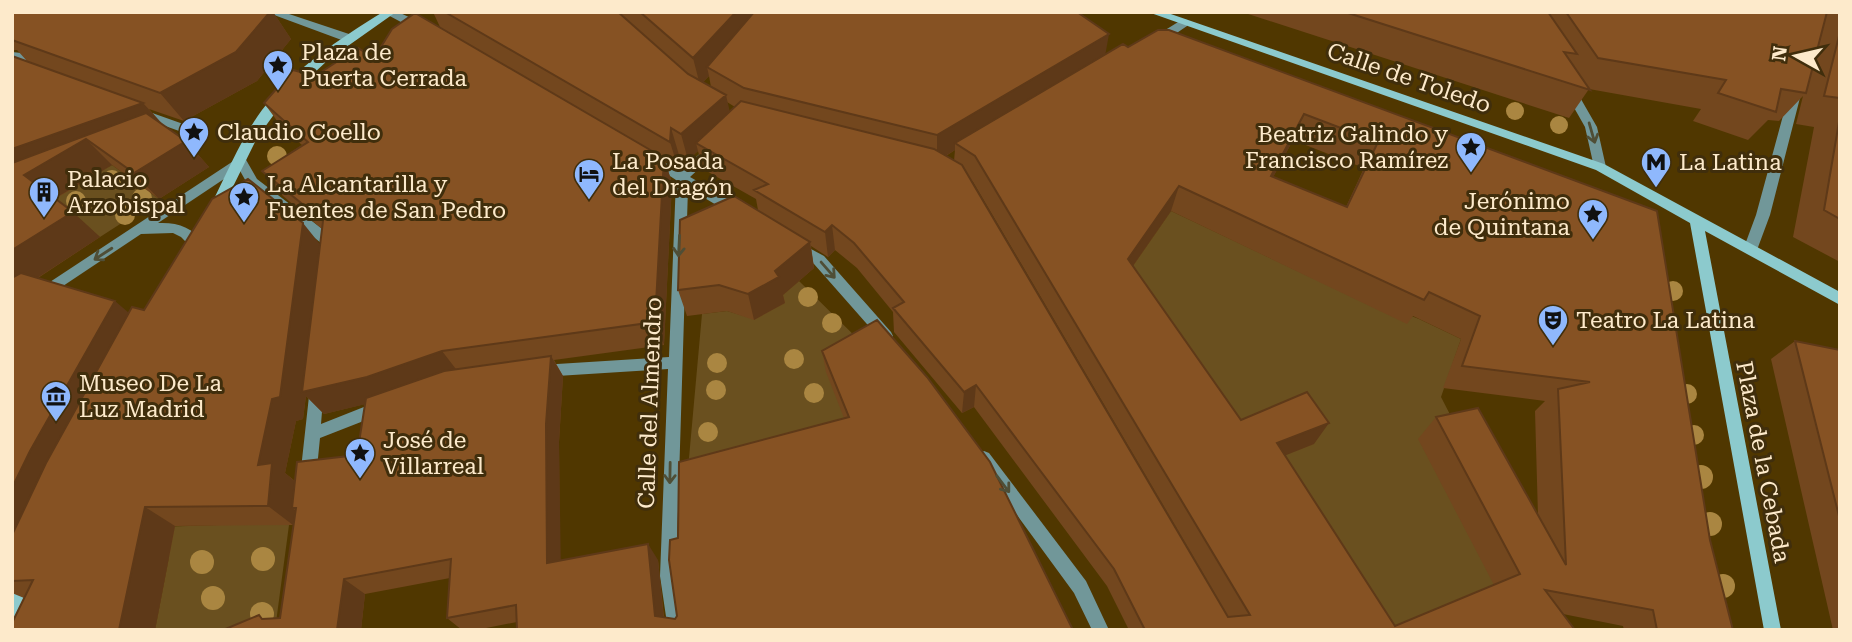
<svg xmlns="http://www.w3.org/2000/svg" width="1852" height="642" viewBox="0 0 1852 642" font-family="'Roboto Serif',serif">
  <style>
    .green { fill: #6a501f }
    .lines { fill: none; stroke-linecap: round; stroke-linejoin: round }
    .street { fill: #719799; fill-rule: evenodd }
    .secondary { fill: #8ccacd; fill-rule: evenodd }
    .tree { fill: #aa8641 }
    .wall { fill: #73471e; fill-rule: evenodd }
    .shaded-wall { fill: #5e3918 }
    .building { fill: #865223; stroke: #5e3918; stroke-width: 2; fill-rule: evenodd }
    .oneway { stroke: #4f4e36 }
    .labels { text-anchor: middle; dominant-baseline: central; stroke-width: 6; stroke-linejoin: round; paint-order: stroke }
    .poi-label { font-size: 23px; fill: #fdeacb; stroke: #402e0c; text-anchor: start }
    .street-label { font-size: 23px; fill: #fdeacb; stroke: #402e0c }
  </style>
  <rect width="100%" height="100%" fill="#503700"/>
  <path class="green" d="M 112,165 L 159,199 L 100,237 L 52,200 Z
    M 1171,211 L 1306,275 L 1419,319 L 1461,339 L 1441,397 L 1458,430 L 1497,591 L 1403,630 L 1369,630 L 1121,283 Z
    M 799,281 L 867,348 L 852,436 L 687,480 L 702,314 L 727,311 L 754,319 Z
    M 218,525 L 289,525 L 275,630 L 155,630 L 169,557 L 157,527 Z"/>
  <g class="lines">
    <path class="street" d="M 266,12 L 283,12 L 355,36 L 357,39 L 351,43 L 347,42 Z
      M 398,12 L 424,24 L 426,27 L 424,30 L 416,30 L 384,13 Z
      M 1183,19 L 1187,20 L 1187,26 L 1162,43 L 1154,43 L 1154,37 Z
      M 12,52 L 31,54 L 37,58 L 12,77 L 12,67 L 20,61 L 12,60 Z
      M 1570,86 L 1574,87 L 1597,127 L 1606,167 L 1604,170 L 1600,172 L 1594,167 L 1585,127 L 1564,90 Z
      M 1796,86 L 1802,90 L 1770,215 L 1757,250 L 1750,255 L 1743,250 L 1756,215 L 1790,90 Z
      M 141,109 L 186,125 L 188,128 L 182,132 L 137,116 L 135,113 L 137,110 Z
      M 715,142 L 719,144 L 721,147 L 719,150 L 690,177 L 743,207 L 744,211 L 743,215 L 733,215 L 688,188 L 676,576 L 684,630 L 668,630 L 660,576 L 668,369 L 541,377 L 536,375 L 534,371 L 536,367 L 541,365 L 669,357 L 676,180 L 647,161 L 653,156 L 680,171 L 711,144 Z
      M 241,156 L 245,158 L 257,179 L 338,241 L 340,249 L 338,253 L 328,253 L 326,247 L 248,185 L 239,169 L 158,223 C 177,222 193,227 204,244 L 202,248 L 192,248 L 181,237 L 173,233 L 141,234 L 12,320 L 12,307 Z
      M 798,242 L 824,256 L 891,332 L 893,336 L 891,340 L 881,340 L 814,264 L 793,251 L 791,247 Z
      M 317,381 L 322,383 L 324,387 L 321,424 L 379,401 L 384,403 L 386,408 L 384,413 L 320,438 L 316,478 L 313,483 L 308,485 L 303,483 L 300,478 L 310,387 L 312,383 Z
      M 984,451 L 989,453 L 1086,581 L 1109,630 L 1092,630 L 1074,593 L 979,463 L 976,458 L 979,453 Z"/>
    <path class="secondary" d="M 383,12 L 396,12 L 328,60 L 283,102 L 257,138 L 220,213 L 210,213 L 209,209 C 226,176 240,140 262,110 C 294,69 339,39 383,12 Z
      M 1148,12 L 1165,12 L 1604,164 L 1840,292 L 1840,305 L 1705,231 L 1781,630 L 1764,630 L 1690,223 L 1596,170 Z
      M 26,571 L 32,573 L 34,579 L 18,616 L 12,618 L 12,591 L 20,573 Z"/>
  </g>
  <g class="tree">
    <circle cx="1515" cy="111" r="9"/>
    <circle cx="1559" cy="125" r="9"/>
    <circle cx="277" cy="156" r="10"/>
    <circle cx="112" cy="180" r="10"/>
    <circle cx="142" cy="198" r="10"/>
    <circle cx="76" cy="201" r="10"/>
    <circle cx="125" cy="215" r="10"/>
    <circle cx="1673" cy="291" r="10"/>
    <circle cx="808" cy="297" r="10"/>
    <circle cx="832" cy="323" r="10"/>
    <circle cx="794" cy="359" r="10"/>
    <circle cx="717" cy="363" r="10"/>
    <circle cx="716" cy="390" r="10"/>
    <circle cx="814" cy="393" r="10"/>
    <circle cx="1687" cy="394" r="10"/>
    <circle cx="708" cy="432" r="10"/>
    <circle cx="1694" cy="435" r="10"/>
    <circle cx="1701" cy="477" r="12"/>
    <circle cx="1710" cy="524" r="12"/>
    <circle cx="263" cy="559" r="12"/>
    <circle cx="202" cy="562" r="12"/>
    <circle cx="1723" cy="586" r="12"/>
    <circle cx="213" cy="598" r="12"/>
    <circle cx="262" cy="614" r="12"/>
  </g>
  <path class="wall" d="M 12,12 L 273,12 L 291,39 L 257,81 L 184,121 L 149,109 L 163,125 L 186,141 L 209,167 L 159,199 L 112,165 L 55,199 L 100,237 L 38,278 L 129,313 L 144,310 L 320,245 L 322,229 L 283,196 L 262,171 L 302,145 L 283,129 L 264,103 L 315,76 L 374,58 L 440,27 L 433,12 L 1077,12 L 1105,54 L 1128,47 L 1657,211 L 1710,540 L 1733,630 L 1624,630 L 1623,626 L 1563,614 L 1575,630 L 1129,630 L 1107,586 L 974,407 L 962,413 L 894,332 L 893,312 L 857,268 L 835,250 L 828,257 L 811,246 L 814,268 L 783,295 L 785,303 L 754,320 L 727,311 L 687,316 L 678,290 L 758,210 L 756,199 L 703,169 L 698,151 L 688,160 L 679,155 L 678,168 L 665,161 L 672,183 L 664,345 L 554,360 L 563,376 L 559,442 L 560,560 L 658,560 L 664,617 L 675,619 L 677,616 L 678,538 L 844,418 L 826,372 L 822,351 L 1073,630 L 517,622 L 476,630 L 462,630 L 447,618 L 450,578 L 365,594 L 361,630 L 223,630 L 265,619 L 280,618 L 296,511 L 295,510 L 293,525 L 175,526 L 155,630 L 12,630 L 24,598 L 12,593 L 12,56 L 27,61 L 17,50 L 12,50 ZM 709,76 L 711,87 L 703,82 ZM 727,102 L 735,107 L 729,112 ZM 1293,140 L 1364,168 L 1346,207 L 1273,177 ZM 955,150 L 954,161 L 946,156 ZM 971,180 L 973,182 L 1229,617 ZM 1171,211 L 1407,324 L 1413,316 L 1461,339 L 1443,388 L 1545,401 L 1535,411 L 1538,516 L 1436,417 L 1418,439 L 1494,585 L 1395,626 L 1285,455 L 1314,444 L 1241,420 L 1133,266 ZM 306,396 L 324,414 L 365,404 L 357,455 L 295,481 L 285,473 L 296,421 L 303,419 Z
    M 1242,12 L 1840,12 L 1840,262 L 1793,237 L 1814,127 L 1796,124 L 1803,96 L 1779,121 L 1768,120 L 1748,140 L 1693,121 L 1701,109 L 1589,89 L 1569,118 Z
    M 1795,341 L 1840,350 L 1840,630 L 1833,630 L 1771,359 Z"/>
  <path class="shaded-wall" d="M 270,12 L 273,12 L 291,39 L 257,81 L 184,121 L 160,93 Z
    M 736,12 L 766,12 L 707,67 L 709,76 L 700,85 L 693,58 Z
    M 1109,34 L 1104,62 L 955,143 L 955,150 L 937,161 L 937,135 Z
    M 726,95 L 732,121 L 696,143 L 698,151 L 688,160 L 681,134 Z
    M 143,103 L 167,129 L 86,139 L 112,165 L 52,200 L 12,185 L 12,149 Z
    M 1304,114 L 1293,140 L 1260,202 L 1271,176 Z
    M 671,128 L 679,155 L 678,168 L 670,142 Z
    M 186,141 L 209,167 L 159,199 L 134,173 Z
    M 664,158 L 672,183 L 664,345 L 655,322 Z
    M 1179,186 L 1171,211 L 1121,283 L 1128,259 Z
    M 73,212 L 100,237 L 25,286 L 12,304 L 12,250 Z
    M 303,223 L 323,248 L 442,351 L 459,373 L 387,399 L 324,414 L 306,396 L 303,419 L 296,421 L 285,473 L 297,483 L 292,508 L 295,510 L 293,525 L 268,506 L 258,465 Z
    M 832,225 L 835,250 L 828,257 L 825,232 Z
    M 810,242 L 814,268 L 783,295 L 785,303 L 754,320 L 748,294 Z
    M 115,301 L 143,325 L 12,581 L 12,488 L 30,451 Z
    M 551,356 L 563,376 L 559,442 L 561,578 L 547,563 L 546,424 Z
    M 976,385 L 974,407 L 962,413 L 964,392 Z
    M 1329,423 L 1314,444 L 1264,464 L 1277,443 Z
    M 145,507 L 175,526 L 155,630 L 119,630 Z
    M 648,544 L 658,560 L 665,630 L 655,616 Z
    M 344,579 L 365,594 L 361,630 L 337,630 Z"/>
  <path class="building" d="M 12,12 L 270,12 L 236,52 L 160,93 L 12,40 Z
    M 445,12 L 618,12 L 688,74 L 726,95 L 681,134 L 671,128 L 670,142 Z
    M 640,12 L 736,12 L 693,58 Z
    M 754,12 L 1077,12 L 1109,34 L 937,135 L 744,88 L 707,67 Z
    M 1345,12 L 1548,12 L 1577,54 L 1564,52 L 1590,90 Z
    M 1566,12 L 1827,12 L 1806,93 L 1781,89 L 1776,112 L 1718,93 L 1726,80 L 1598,58 Z
    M 415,13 L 664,158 L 655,322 L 442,351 L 367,377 L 302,392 L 323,221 L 262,171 L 308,142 L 264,103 L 293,70 L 315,76 L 358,48 L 374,58 L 392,29 Z
    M 1158,30 L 1169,30 L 1657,211 L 1710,540 L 1733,630 L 1657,630 L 1653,610 L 1545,590 L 1575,630 L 1145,630 L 1114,569 L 976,385 L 964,392 L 893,308 L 904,302 L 854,243 L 832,225 L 825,232 L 754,190 L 768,184 L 696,143 L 741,101 L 934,149 L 962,165 L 1228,617 L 1250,615 L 975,156 L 955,143 L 1123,44 L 1128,47 ZM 1304,114 L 1378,142 L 1347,207 L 1271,176 ZM 1179,186 L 1424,300 L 1429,292 L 1480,316 L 1462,366 L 1590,382 L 1558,389 L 1566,565 L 1478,408 L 1436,417 L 1520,574 L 1395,626 L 1277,443 L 1329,423 L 1307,392 L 1241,420 L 1128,259 Z
    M 1840,32 L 1840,98 L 1824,96 Z
    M 12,56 L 143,103 L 12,149 Z
    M 146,113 L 186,141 L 134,173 L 86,139 L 24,175 L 73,212 L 12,250 L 12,163 Z
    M 1840,116 L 1840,219 L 1824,210 Z
    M 248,179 L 303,223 L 280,397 L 272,399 L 258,465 L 272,463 L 268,506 L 145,507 L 119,630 L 12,630 L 12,623 L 33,580 L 12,581 L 12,535 L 46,463 L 132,307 L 144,310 L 212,199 Z
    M 734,196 L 810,242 L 775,271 L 779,277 L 748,294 L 719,285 L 678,290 L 680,220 Z
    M 21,273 L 115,301 L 30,451 L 12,488 L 12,278 Z
    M 877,320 L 927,377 L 990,462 L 1073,630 L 517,630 L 516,605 L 447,618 L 451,559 L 344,579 L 337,630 L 223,630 L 259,615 L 262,619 L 280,618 L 296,508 L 292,508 L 297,462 L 357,455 L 366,398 L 444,371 L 551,356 L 546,424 L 547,563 L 648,544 L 655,616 L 675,619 L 677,616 L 669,560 L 670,540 L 678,538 L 679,462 L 849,417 L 822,351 Z
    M 1795,341 L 1840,350 L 1840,520 Z"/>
  <defs><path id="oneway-shaft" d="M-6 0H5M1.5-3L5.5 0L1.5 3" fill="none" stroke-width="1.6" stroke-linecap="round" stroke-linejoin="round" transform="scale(1.75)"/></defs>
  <g class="oneway">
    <use href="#oneway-shaft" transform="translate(1592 133) rotate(74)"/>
    <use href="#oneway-shaft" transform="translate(679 246) rotate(93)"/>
    <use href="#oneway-shaft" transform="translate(103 254) rotate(147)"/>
    <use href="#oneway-shaft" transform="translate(828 270) rotate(49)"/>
    <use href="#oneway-shaft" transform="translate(670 473) rotate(91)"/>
    <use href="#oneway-shaft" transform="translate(1003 484) rotate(53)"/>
  </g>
  <defs>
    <g id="sight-pin" transform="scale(1.575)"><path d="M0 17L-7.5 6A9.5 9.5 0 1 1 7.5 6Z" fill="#8fb8fd" stroke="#402e0c"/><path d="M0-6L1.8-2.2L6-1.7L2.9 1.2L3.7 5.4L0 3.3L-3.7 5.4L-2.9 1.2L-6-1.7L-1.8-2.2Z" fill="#111"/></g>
    <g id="metro-pin" transform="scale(1.575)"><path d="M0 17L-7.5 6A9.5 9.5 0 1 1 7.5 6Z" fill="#8fb8fd" stroke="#402e0c"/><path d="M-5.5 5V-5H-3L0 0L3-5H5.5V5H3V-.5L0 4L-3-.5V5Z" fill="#111"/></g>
    <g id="hotel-pin" transform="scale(1.575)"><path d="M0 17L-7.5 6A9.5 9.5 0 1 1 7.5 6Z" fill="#8fb8fd" stroke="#402e0c"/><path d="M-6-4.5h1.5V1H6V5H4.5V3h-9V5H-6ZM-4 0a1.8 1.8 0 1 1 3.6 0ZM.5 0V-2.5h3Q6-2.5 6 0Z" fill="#111"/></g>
    <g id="building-pin" transform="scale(1.575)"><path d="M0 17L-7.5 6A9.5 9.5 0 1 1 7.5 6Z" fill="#8fb8fd" stroke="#402e0c"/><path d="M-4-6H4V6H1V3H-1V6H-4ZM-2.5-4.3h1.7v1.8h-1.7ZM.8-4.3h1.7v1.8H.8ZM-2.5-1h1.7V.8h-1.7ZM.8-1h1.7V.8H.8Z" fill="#111"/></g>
    <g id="theatre-pin" transform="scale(1.575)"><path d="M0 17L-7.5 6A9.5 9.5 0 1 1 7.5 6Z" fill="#8fb8fd" stroke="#402e0c"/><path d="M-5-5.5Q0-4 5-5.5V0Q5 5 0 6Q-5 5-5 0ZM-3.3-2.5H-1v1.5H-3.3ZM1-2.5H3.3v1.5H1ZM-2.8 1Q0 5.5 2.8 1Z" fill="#111"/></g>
    <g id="museum-pin" transform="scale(1.575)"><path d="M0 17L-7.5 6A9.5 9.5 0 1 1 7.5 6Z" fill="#8fb8fd" stroke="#402e0c"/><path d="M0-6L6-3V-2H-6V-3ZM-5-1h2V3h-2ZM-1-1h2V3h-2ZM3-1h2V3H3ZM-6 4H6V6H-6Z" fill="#111"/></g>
  </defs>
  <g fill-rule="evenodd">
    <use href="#sight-pin" x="278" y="65"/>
    <use href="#sight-pin" x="194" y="132"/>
    <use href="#sight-pin" x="1471" y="147"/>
    <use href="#metro-pin" x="1656" y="162"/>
    <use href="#hotel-pin" x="589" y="174"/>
    <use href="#building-pin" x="44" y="192"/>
    <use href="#sight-pin" x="244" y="197"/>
    <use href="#sight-pin" x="1593" y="214"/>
    <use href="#theatre-pin" x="1553" y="320"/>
    <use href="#museum-pin" x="56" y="396"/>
    <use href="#sight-pin" x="360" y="453"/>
  </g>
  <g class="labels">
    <g class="poi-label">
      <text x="301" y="52">Plaza de<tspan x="301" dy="26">Puerta Cerrada</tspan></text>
      <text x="217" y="132">Claudio Coello</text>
      <text x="1448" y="134" text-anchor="end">Beatriz Galindo y<tspan x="1448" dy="26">Francisco Ramírez</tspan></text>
      <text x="612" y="161">La Posada<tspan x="612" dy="26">del Dragón</tspan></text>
      <text x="1679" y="162">La Latina</text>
      <text x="67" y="179">Palacio<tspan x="67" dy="26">Arzobispal</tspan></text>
      <text x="267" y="184">La Alcantarilla y<tspan x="267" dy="26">Fuentes de San Pedro</tspan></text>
      <text x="1570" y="201" text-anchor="end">Jerónimo<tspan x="1570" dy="26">de Quintana</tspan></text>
      <text x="1576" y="320">Teatro La Latina</text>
      <text x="79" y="383">Museo De La<tspan x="79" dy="26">Luz Madrid</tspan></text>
      <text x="383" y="440">José de<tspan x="383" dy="26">Villarreal</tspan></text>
    </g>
    <g class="street-label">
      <text transform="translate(1409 78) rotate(19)">Calle de Toledo</text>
      <text transform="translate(650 403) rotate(-88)">Calle del Almendro</text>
      <text transform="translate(1763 462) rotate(79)">Plaza de la Cebada</text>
    </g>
  </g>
  <rect width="1852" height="642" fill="none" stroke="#fdeacb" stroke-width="28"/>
  <g transform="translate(1796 56) rotate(278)" stroke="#402e0c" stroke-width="5" paint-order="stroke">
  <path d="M0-5L12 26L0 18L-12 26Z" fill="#fdeacb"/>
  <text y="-10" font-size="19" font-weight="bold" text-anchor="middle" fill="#fdeacb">N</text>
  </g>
</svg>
